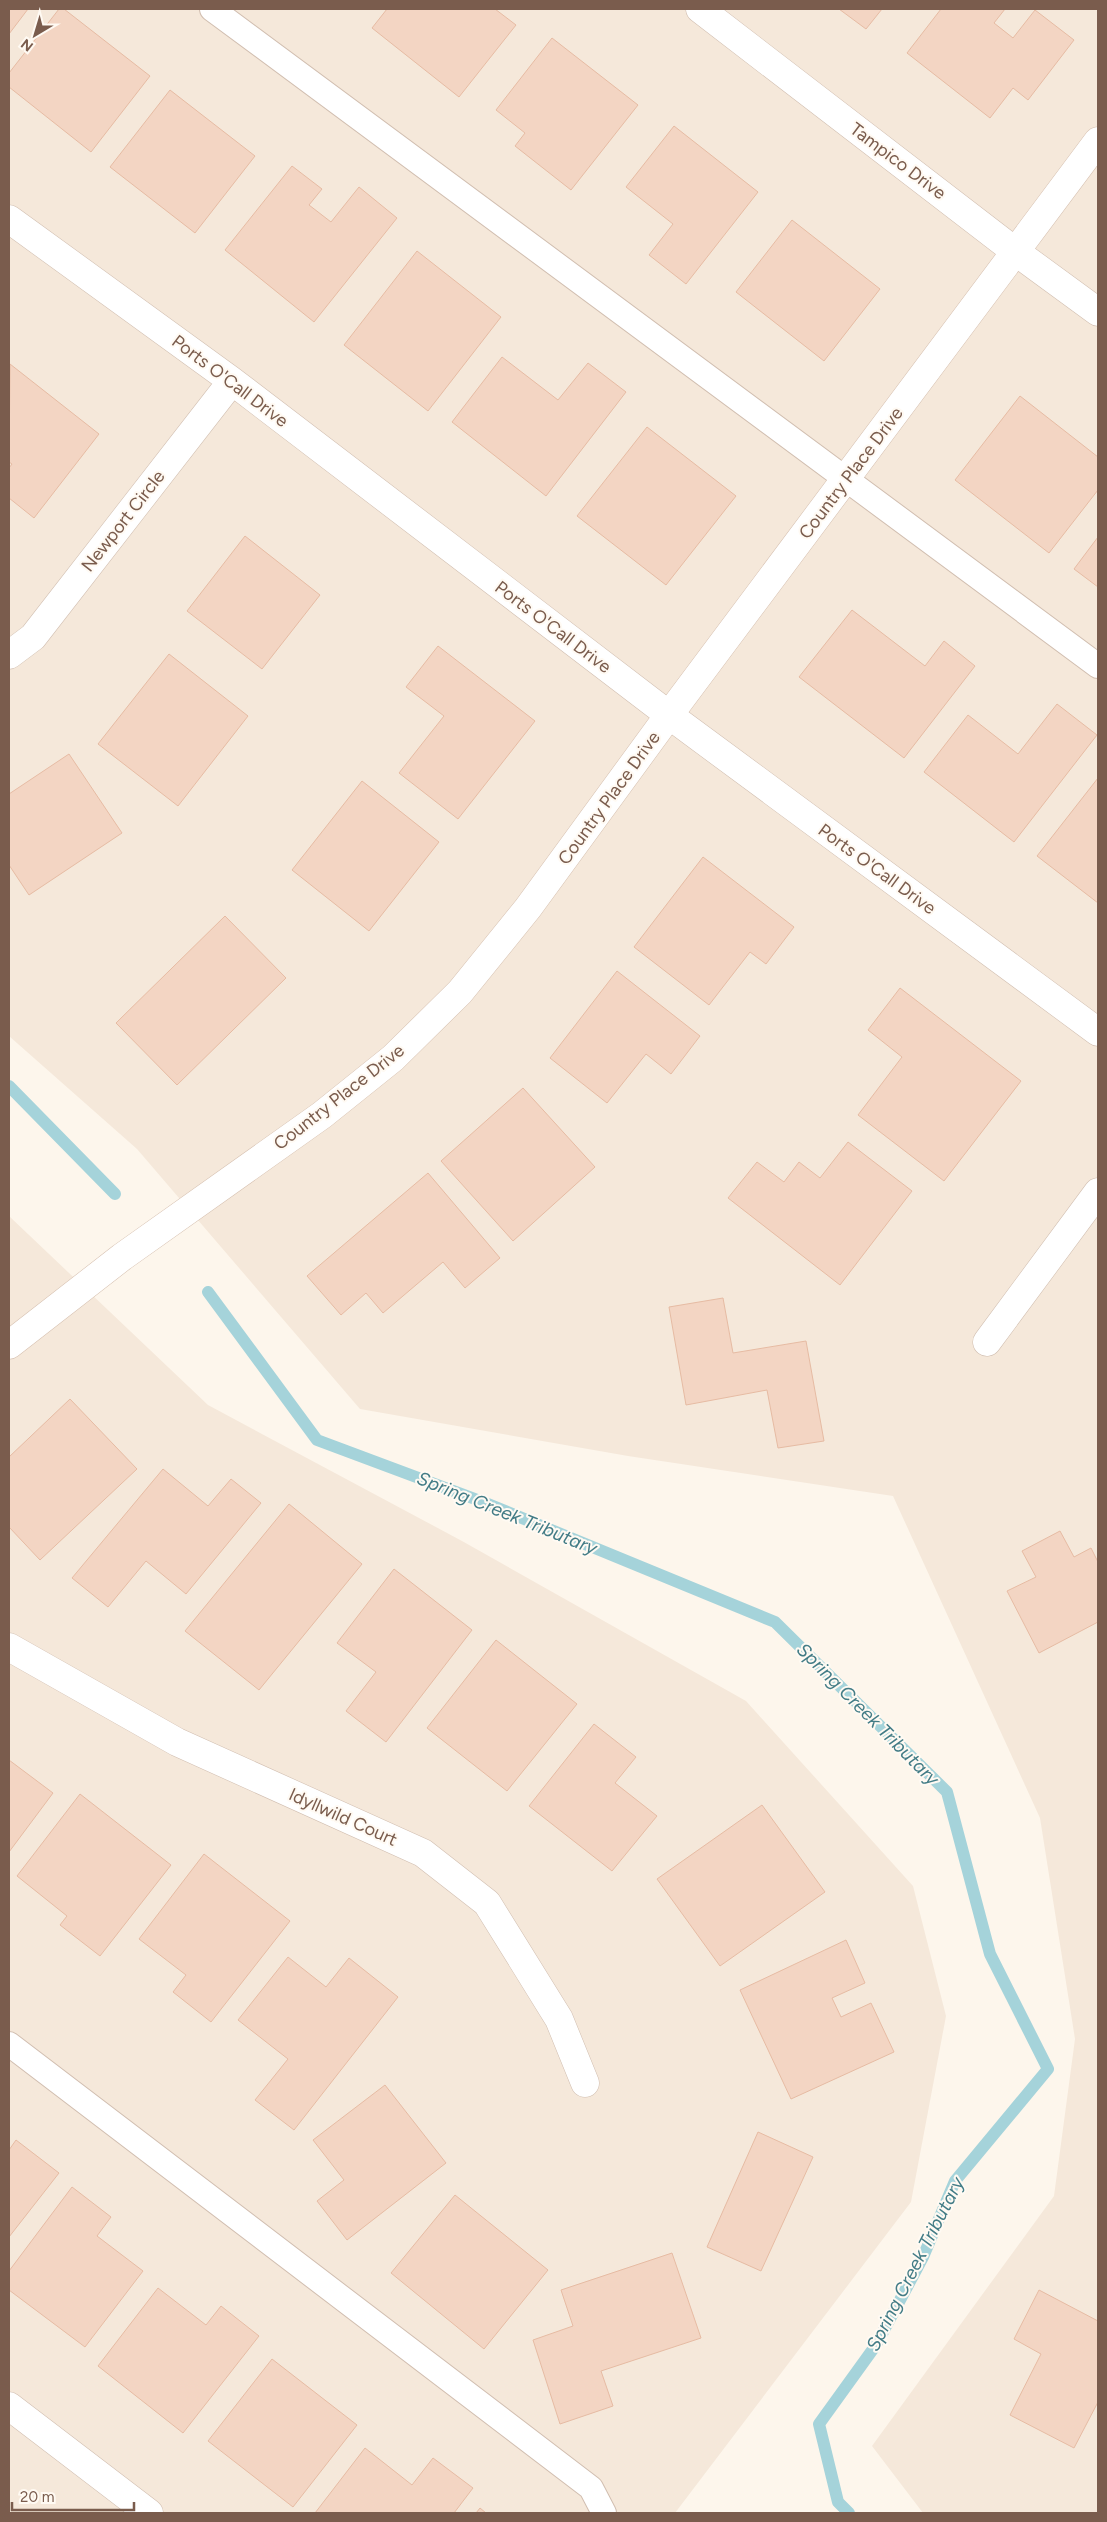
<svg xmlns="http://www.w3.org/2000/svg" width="1107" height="2522" viewBox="0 0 1107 2522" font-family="Figtree,sans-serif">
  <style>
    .residential { fill: #f5e8da }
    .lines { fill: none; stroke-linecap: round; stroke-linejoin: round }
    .stream { stroke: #a5d3da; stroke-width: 12 }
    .building { fill: #f3d5c3; stroke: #e6bba3 }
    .lane-casing { stroke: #d1beb0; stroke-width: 26 }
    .street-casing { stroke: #d1beb0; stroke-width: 29 }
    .secondary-casing { stroke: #d6c0b0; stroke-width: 29 }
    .lane { stroke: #fff; stroke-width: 24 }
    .street { stroke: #fff; stroke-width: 28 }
    .secondary { stroke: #fff; stroke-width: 28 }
    .labels { text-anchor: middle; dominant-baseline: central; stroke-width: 4; stroke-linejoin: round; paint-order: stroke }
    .street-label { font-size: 18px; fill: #7a5c4d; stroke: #fffaf3 }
    .water-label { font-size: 19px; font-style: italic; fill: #437c86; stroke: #fffaf3 }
  </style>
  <rect width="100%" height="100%" fill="#fdf6ec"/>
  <path class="residential" d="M 9,9 L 1098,9 L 1098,2513 L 923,2513 L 872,2446 L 1054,2196 L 1075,2039 L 1040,1818 L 893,1496 L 628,1456 L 360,1409 L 137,1149 L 9,1036 Z
    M 9,1216 L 208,1405 L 462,1541 L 746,1701 L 913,1886 L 946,2016 L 911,2202 L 675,2513 L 9,2513 Z"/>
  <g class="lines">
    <path class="stream" d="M 9,1086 L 115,1194
      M 208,1292 L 317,1440 L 483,1502 L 775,1622 L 947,1792 L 990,1954 L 1048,2069 L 955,2181 L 923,2257 L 876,2345 L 819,2424 L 838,2502 L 849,2513"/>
  </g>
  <path class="building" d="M 9,9 L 28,9 L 9,34 Z
    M 59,9 L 64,9 L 150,76 L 91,152 L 9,87 L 9,73 Z
    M 387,9 L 495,9 L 516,25 L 459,97 L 372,28 Z
    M 839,9 L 882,9 L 866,29 Z
    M 941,9 L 1005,9 L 994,23 L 1013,38 L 1035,10 L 1074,40 L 1028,100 L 1013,88 L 990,118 L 907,53 Z
    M 552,38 L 638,105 L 571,190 L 515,146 L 525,133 L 496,110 Z
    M 170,90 L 255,156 L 195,233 L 110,167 Z
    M 674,126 L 758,192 L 686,284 L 649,255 L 673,224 L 626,187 Z
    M 292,166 L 322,189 L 309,205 L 331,222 L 359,187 L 397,218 L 314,322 L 225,250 Z
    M 792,220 L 880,289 L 824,361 L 736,292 Z
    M 417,251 L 501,317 L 428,411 L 344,345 Z
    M 502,357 L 558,400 L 588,363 L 626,392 L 546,496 L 452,422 Z
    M 10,364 L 99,434 L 34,518 L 9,498 L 9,468 L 12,464 L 9,462 Z
    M 1020,396 L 1098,457 L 1098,490 L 1049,553 L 955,480 Z
    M 647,427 L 736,496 L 666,585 L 577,516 Z
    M 245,536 L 320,595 L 262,669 L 187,611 Z
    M 1098,537 L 1098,587 L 1074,569 Z
    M 852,610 L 925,666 L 944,641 L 975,666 L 904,758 L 799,677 Z
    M 438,646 L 535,721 L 458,819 L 399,773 L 444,716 L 406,687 Z
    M 169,654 L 248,716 L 178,806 L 98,744 Z
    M 1057,704 L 1097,735 L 1014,842 L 924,772 L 968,715 L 1018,754 Z
    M 69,754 L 122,833 L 29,895 L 9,865 L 9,794 Z
    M 1098,778 L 1098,903 L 1037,856 Z
    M 362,781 L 439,842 L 369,931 L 292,870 Z
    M 703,857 L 794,927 L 766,964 L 750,952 L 709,1005 L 634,947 Z
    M 225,916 L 286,978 L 177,1085 L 116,1023 Z
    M 617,971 L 700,1036 L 671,1074 L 646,1054 L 607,1103 L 550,1058 Z
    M 900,988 L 1021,1081 L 944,1181 L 858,1115 L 902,1057 L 868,1030 Z
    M 523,1088 L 595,1167 L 513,1241 L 441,1161 Z
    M 848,1142 L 912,1191 L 840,1285 L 728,1198 L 757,1162 L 784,1182 L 799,1162 L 820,1178 Z
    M 428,1173 L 500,1258 L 465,1288 L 443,1262 L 383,1313 L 366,1293 L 341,1315 L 307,1276 Z
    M 723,1298 L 733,1353 L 806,1341 L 824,1441 L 778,1448 L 767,1390 L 686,1405 L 669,1307 Z
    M 70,1399 L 137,1469 L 40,1560 L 9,1527 L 9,1457 Z
    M 163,1469 L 208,1506 L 231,1479 L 261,1503 L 186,1594 L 146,1561 L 108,1607 L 72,1578 Z
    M 289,1504 L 362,1564 L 259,1690 L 185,1631 Z
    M 1060,1531 L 1074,1557 L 1091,1548 L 1098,1562 L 1098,1622 L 1039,1653 L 1007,1591 L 1036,1577 L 1022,1551 Z
    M 394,1569 L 472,1630 L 386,1742 L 346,1711 L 376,1672 L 337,1643 Z
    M 496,1640 L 577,1704 L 507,1791 L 427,1728 Z
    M 594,1724 L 636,1757 L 615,1783 L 657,1816 L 612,1871 L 529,1806 Z
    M 9,1760 L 53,1793 L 9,1852 Z
    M 80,1794 L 171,1865 L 100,1956 L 60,1925 L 67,1916 L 17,1876 Z
    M 762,1805 L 825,1892 L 720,1966 L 657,1879 Z
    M 204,1854 L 290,1921 L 211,2022 L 173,1992 L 186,1975 L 139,1939 Z
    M 846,1940 L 865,1983 L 832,1998 L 841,2017 L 871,2003 L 894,2052 L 791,2099 L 740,1990 Z
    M 288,1957 L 326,1987 L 349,1958 L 398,1997 L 294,2130 L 255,2100 L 288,2059 L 238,2020 Z
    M 385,2085 L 446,2163 L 347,2240 L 317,2201 L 344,2180 L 313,2140 Z
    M 758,2132 L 813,2157 L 761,2271 L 707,2247 Z
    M 16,2140 L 59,2173 L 9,2237 L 9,2150 Z
    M 72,2187 L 111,2217 L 97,2236 L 143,2271 L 85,2347 L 9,2290 L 9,2271 Z
    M 455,2195 L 548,2270 L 484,2349 L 391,2273 Z
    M 672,2253 L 701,2338 L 601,2371 L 613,2406 L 560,2424 L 533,2340 L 573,2326 L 561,2290 Z
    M 158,2288 L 206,2325 L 221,2306 L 259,2336 L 183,2433 L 98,2366 Z
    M 1039,2290 L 1098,2321 L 1098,2402 L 1074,2448 L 1010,2415 L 1041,2354 L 1014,2339 Z
    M 272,2359 L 357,2425 L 293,2507 L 208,2441 Z
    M 365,2448 L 412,2485 L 433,2458 L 473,2488 L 454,2513 L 315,2513 Z
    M 480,2508 L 486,2513 L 476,2513 Z"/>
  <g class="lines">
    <g class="lane-casing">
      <path id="lane" d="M 212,9 L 1098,666
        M 9,2044 L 591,2488 L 604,2513"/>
    </g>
    <g class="street-casing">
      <path id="street" d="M 700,9 L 1016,252 L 1098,312
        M 9,219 L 232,381 L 669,715 L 1098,1032
        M 9,655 L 33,637 L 232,381
        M 987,1342 L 1098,1192
        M 9,1647 L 177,1742 L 423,1853 L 487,1903 L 559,2019 L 585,2083
        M 9,2406 L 149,2513"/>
    </g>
    <g class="secondary-casing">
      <path id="secondary" d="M 9,1345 L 122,1257 L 322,1115 L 393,1058 L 460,992 L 528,908 L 669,715 L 1098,141"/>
    </g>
    <use href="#lane" class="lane"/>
    <use href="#street" class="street"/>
    <use href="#secondary" class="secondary"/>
  </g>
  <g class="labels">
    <g class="street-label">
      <text transform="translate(898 161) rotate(37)">Tampico Drive</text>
      <text transform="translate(230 381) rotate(37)">Ports O'Call Drive</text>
      <text transform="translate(851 473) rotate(-53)">Country Place Drive</text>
      <text transform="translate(123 521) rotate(-52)">Newport Circle</text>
      <text transform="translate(553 627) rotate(37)">Ports O'Call Drive</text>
      <text transform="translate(609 798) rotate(-54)">Country Place Drive</text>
      <text transform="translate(877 869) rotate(36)">Ports O'Call Drive</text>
      <text transform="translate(339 1097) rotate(-38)">Country Place Drive</text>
      <text transform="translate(343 1817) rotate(24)">Idyllwild Court</text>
    </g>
    <g class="water-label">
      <text transform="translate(507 1513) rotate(22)">Spring Creek Tributary</text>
      <text transform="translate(868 1714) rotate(45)">Spring Creek Tributary</text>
      <text transform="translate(915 2264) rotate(-63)">Spring Creek Tributary</text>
    </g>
  </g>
  <rect width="1107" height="2522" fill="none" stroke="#7a5c4d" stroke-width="20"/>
  <g transform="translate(35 35) rotate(218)" stroke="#fffaf3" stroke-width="4" paint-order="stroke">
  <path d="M0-4L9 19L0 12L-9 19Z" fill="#7a5c4d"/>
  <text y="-8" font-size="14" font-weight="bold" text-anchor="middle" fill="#7a5c4d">N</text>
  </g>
  <path d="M12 2502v8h122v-8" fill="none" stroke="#7a5c4d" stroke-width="2.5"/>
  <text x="20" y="2502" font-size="15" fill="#7a5c4d" stroke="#fffaf3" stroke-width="4" paint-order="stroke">20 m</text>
</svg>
